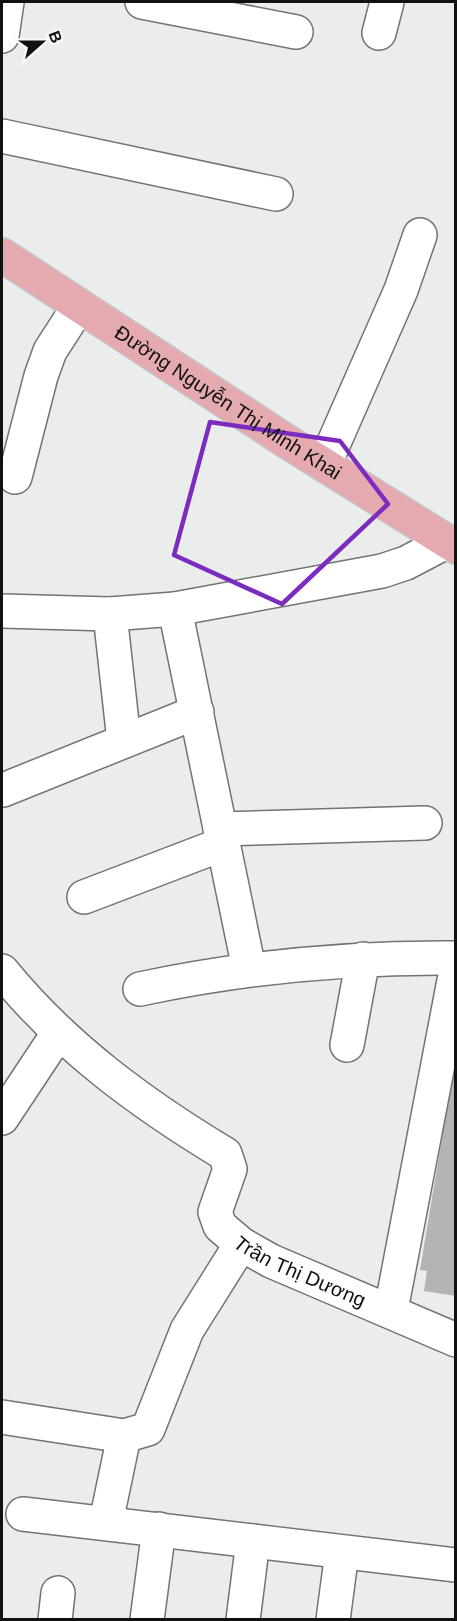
<svg xmlns="http://www.w3.org/2000/svg" width="457" height="1621" viewBox="0 0 457 1621" font-family="Helvetica,sans-serif">
  <style>
    .building { fill: #b2b5b3 }
    .lines { fill: none; stroke-linecap: round; stroke-linejoin: round }
    .minor-casing { stroke: #717472; stroke-width: 36 }
    .major-casing { stroke: #c6c6c6; stroke-width: 36 }
    .minor { stroke: #fff; stroke-width: 33 }
    .major { stroke: #e5aab0; stroke-width: 33 }
    .marked { fill: none; stroke: #7b2cbf; stroke-width: 4.5; stroke-linejoin: round }
    .labels { text-anchor: middle; dominant-baseline: central; stroke-width: 6; stroke-linejoin: round; paint-order: stroke }
    .street-label { font-size: 20px; fill: #101111; stroke: #f8faf8 }
  </style>
  <rect width="100%" height="100%" fill="#eaedeb"/>
  <path class="building" d="M 454,1066 L 456,1066 L 456,1296 L 424,1291 L 427,1271 L 420,1270 Z"/>
  <g class="lines">
    <g class="minor-casing">
      <g id="minor">
        <path d="M 142,2 L 296,32"/>
        <path d="M 379,33 L 387,2"/>
        <path d="M 2,36 L 7,2"/>
        <path d="M 2,136 L 276,194"/>
        <path d="M 325,463 L 401,290 L 420,235"/>
        <path d="M 15,477 L 41,376 L 50,351 L 79,306"/>
        <path d="M 175,609 L 249,969"/>
        <path d="M 2,611 L 110,614 L 175,609 L 382,571 L 406,563 L 446,542"/>
        <path d="M 110,614 L 124,741"/>
        <path d="M 3,790 L 197,712"/>
        <path d="M 220,829 L 425,823"/>
        <path d="M 84,897 L 223,844"/>
        <path id="s1" d="M 2,971 C 64,1047 142,1104 225,1154 L 230,1169 L 215,1212 L 220,1226 L 241,1244 L 271,1261 L 456,1340"/>
        <path d="M 140,989 C 244,967 349,957 456,958"/>
        <path d="M 347,1045 L 363,959"/>
        <path d="M 2,1118 L 59,1032"/>
        <path d="M 391,1310 L 456,970"/>
        <path d="M 2,1417 L 124,1436"/>
        <path d="M 23,1514 L 456,1565"/>
        <path d="M 106,1522 L 124,1436 L 148,1429 L 187,1330 L 241,1244"/>
        <path d="M 55,1620 L 58,1593"/>
        <path d="M 147,1620 L 159,1529"/>
        <path d="M 243,1620 L 253,1541"/>
        <path d="M 333,1620 L 342,1552"/>
      </g>
    </g>
    <g class="major-casing">
      <g id="major">
        <path id="s2" d="M 2,255 L 286,441 L 456,547"/>
      </g>
    </g>
    <use href="#minor" class="minor"/>
    <use href="#major" class="major"/>
  </g>
  <path class="marked" d="M 210,422 L 340,441 L 388,504 L 282,604 L 174,555 Z"/>
  <g class="labels">
    <g class="street-label">
      <text stroke="none"><textPath href="#s2" startOffset="270">Đường Nguyễn Thị Minh Khai</textPath></text>
      <text stroke="none"><textPath href="#s1" startOffset="459">Trần Thị Dương</textPath></text>
    </g>
  </g>
  <rect width="457" height="1621" fill="none" stroke="#101111" stroke-width="6"/>
  <g transform="translate(42 42) rotate(69)" stroke="#f8faf8" stroke-width="4.5" paint-order="stroke">
  <path d="M0-4.5L10 22L0 15L-10 22Z" fill="#101111"/>
  <text y="-9" font-size="16" font-weight="bold" text-anchor="middle" fill="#101111">B</text>
  </g>
</svg>
